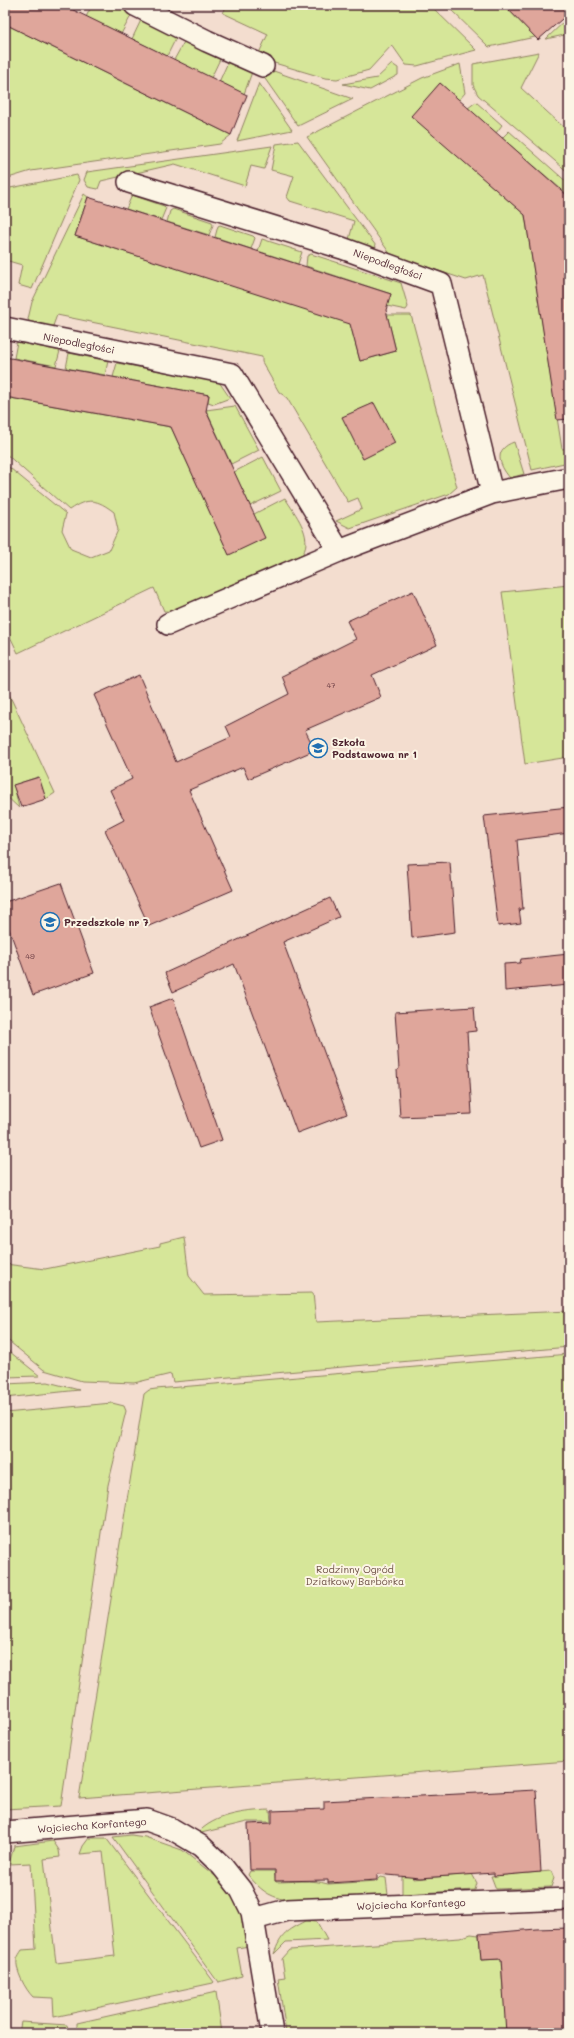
<svg xmlns="http://www.w3.org/2000/svg" width="574" height="2038" viewBox="0 0 574 2038" font-family="Mali,sans-serif">
  <style>
    .green { fill: #d6e699; stroke: #908262 }
    .building { fill: #dfa69b; stroke: #4a1f2b }
    .lines { fill: none; stroke-linecap: round; stroke-linejoin: round }
    .street-casing { stroke: #4a1f2b; stroke-width: 24 }
    .street { stroke: #fcf5e5; stroke-width: 21 }
    .labels { text-anchor: middle; dominant-baseline: central; stroke-width: 4; stroke-linejoin: round; paint-order: stroke }
    .number-label { font-size: 8px; fill: #6f4147 }
    .street-label { font-size: 10px; fill: #4a1f2b; stroke: #fcf5e5 }
    .poi-label { font-size: 10px; font-weight: bold; fill: #4a1f2b; stroke: #fcf5e5; text-anchor: start }
    .park-label { font-size: 10px; fill: #6d5146; stroke: #fcf5e5 }
  </style>
  <rect width="100%" height="100%" fill="#f3ddcf"/>
  <filter id="ink" filterUnits="userSpaceOnUse"><feTurbulence type="fractalNoise" baseFrequency=".025" numOctaves="2"/><feDisplacementMap in="SourceGraphic" scale="8" xChannelSelector="R" yChannelSelector="G"/><feConvolveMatrix kernelMatrix="1 2 1 2 8 2 1 2 1" color-interpolation-filters="sRGB"/></filter>
  <g filter="url(#ink)">
    <path class="green" d="M 92,5 L 114,5 L 132,14 L 121,34 L 86,17 Z
      M 227,5 L 430,5 L 476,50 L 417,66 L 406,65 L 392,45 L 369,70 L 337,79 L 325,78 L 271,62 L 271,57 L 259,53 L 268,34 L 223,13 Z
      M 446,5 L 504,5 L 535,37 L 489,47 Z
      M 569,17 L 569,34 L 546,39 Z
      M 142,18 L 177,36 L 167,56 L 132,39 Z
      M 5,24 L 231,135 L 220,144 L 31,171 L 5,179 Z
      M 185,40 L 221,57 L 211,78 L 174,60 Z
      M 539,52 L 521,88 L 569,132 L 569,173 L 478,95 L 473,85 L 473,64 Z
      M 229,60 L 252,72 L 244,94 L 219,82 Z
      M 392,64 L 398,68 L 398,75 L 370,90 L 343,84 L 377,78 Z
      M 460,64 L 465,93 L 459,100 L 440,83 L 412,116 L 525,215 L 562,449 L 569,448 L 569,462 L 532,470 L 483,275 L 466,280 L 391,255 L 307,137 L 422,78 Z
      M 268,69 L 353,99 L 298,126 L 263,76 Z
      M 259,83 L 292,130 L 237,141 Z
      M 476,102 L 502,125 L 496,133 L 468,108 Z
      M 509,131 L 569,184 L 569,196 L 502,138 Z
      M 298,141 L 376,246 L 374,250 L 348,243 L 354,221 L 290,201 L 287,197 L 294,176 L 271,170 L 276,144 Z
      M 272,146 L 264,169 L 251,166 L 245,186 L 175,164 L 101,181 L 98,189 L 88,187 L 84,180 L 87,172 Z
      M 77,175 L 79,180 L 32,289 L 18,285 L 22,265 L 5,260 L 5,189 Z
      M 84,194 L 88,197 L 75,236 L 350,323 L 360,361 L 396,351 L 387,315 L 411,315 L 457,487 L 449,494 L 350,528 L 336,521 L 362,509 L 358,498 L 348,502 L 287,398 L 279,392 L 262,362 L 262,357 L 57,315 L 50,334 L 32,328 L 28,319 L 32,302 Z
      M 132,195 L 164,206 L 166,208 L 161,220 L 126,209 Z
      M 173,209 L 212,222 L 213,225 L 209,235 L 167,222 L 170,211 Z
      M 220,225 L 253,236 L 255,238 L 251,249 L 215,237 L 218,226 Z
      M 262,239 L 302,252 L 298,264 L 258,251 Z
      M 311,254 L 401,283 L 408,307 L 406,310 L 387,306 L 391,294 L 306,266 L 307,256 Z
      M 17,342 L 60,351 L 56,366 L 14,358 Z
      M 69,353 L 108,361 L 105,375 L 66,368 Z
      M 117,363 L 219,382 L 230,398 L 214,404 L 208,402 L 209,395 L 113,377 Z
      M 5,397 L 171,427 L 229,554 L 254,514 L 285,498 C 295,514 313,535 303,554 L 179,612 L 164,611 L 154,588 L 18,653 L 5,626 L 5,464 L 66,514 L 62,530 L 71,549 L 91,557 L 109,550 L 118,530 L 114,512 C 97,499 88,497 69,510 L 5,453 Z
      M 235,406 L 259,450 L 231,464 L 206,410 Z
      M 514,442 L 524,474 L 510,478 C 498,464 494,449 514,442 Z
      M 263,457 L 281,491 L 250,506 L 234,472 Z
      M 569,585 L 569,757 L 525,764 L 502,592 Z
      M 8,692 L 55,793 L 46,799 L 38,777 L 14,785 L 19,808 L 5,795 L 5,698 Z
      M 184,1237 L 189,1276 L 204,1295 L 313,1293 L 316,1322 L 569,1311 L 569,1347 L 173,1382 L 171,1374 L 134,1383 L 82,1381 L 44,1370 L 5,1338 L 5,1264 L 45,1269 L 160,1246 L 160,1243 Z
      M 5,1348 L 40,1376 L 5,1377 Z
      M 569,1354 L 569,1761 L 79,1798 L 144,1394 L 149,1390 L 156,1389 Z
      M 48,1382 L 79,1390 L 5,1398 L 5,1384 Z
      M 112,1403 L 124,1406 L 126,1411 L 108,1485 L 61,1806 L 5,1809 L 5,1413 Z
      M 270,1810 L 271,1822 L 247,1822 L 197,1834 C 214,1814 246,1811 270,1810 Z
      M 131,1835 L 145,1837 L 182,1850 L 219,1879 L 239,1901 L 249,1946 L 237,1948 L 242,1976 L 218,1982 L 215,1978 L 113,1837 Z
      M 89,1838 L 106,1838 L 214,1982 L 213,1983 L 54,2017 L 53,1998 L 33,1997 C 25,1989 15,1970 17,1959 C 18,1956 20,1953 22,1950 L 36,1949 L 31,1863 L 9,1864 L 14,1846 L 53,1841 L 59,1850 L 60,1857 L 44,1859 L 56,1963 L 115,1956 L 103,1852 L 80,1854 L 83,1846 Z
      M 250,1871 L 274,1871 L 276,1882 C 293,1882 311,1879 328,1884 L 377,1881 L 381,1877 L 386,1878 L 388,1895 L 286,1900 C 267,1896 260,1889 248,1875 Z
      M 551,1871 L 554,1878 L 551,1887 L 496,1889 L 491,1876 Z
      M 472,1874 L 477,1883 L 475,1890 L 402,1894 L 402,1877 L 412,1876 L 413,1879 Z
      M 306,1921 L 317,1922 L 327,1940 L 286,1942 L 274,1954 C 281,1934 287,1931 306,1921 Z
      M 471,1934 L 479,1935 L 481,1960 L 501,1959 L 503,1991 L 569,2025 L 435,2033 L 286,2033 L 278,1978 L 285,1977 L 282,1959 L 290,1950 L 460,1938 Z
      M 216,1992 L 222,2033 L 77,2033 L 77,2023 Z
      M 21,2022 L 67,2025 L 69,2033 L 19,2033 Z"/>
    <path class="building" d="M 5,5 L 63,5 L 247,95 L 231,135 L 5,24 Z
      M 504,5 L 569,5 L 569,13 L 538,40 Z
      M 440,83 L 569,197 L 569,209 L 566,213 L 569,233 L 569,419 L 557,420 L 525,215 L 411,116 Z
      M 88,197 L 391,294 L 386,310 L 396,351 L 360,361 L 350,324 L 75,236 Z
      M 5,357 L 209,395 L 206,411 L 265,538 L 229,555 L 171,427 L 5,397 Z
      M 374,403 L 395,443 L 363,459 L 342,417 Z
      M 413,591 L 437,645 L 372,675 L 381,697 L 305,730 L 315,750 L 248,779 L 243,767 L 189,790 L 233,890 L 149,926 L 105,830 L 124,820 L 110,790 L 132,779 L 94,695 L 139,675 L 176,762 L 231,737 L 226,726 L 289,694 L 282,676 L 356,639 L 347,621 Z
      M 39,777 L 46,799 L 21,807 L 13,785 Z
      M 569,807 L 569,833 L 517,840 L 523,909 L 519,909 L 521,923 L 498,926 L 484,816 Z
      M 450,862 L 455,932 L 412,938 L 407,864 Z
      M 61,883 L 94,973 L 33,995 L 5,918 L 5,902 Z
      M 330,898 L 339,917 L 283,942 L 347,1114 L 297,1133 L 234,964 L 173,992 L 165,973 Z
      M 569,954 L 569,985 L 505,991 L 504,964 L 520,963 L 521,959 Z
      M 173,998 L 222,1140 L 199,1148 L 149,1007 Z
      M 474,1007 L 476,1031 L 467,1032 L 472,1114 L 400,1117 L 397,1070 L 399,1069 L 395,1012 Z
      M 536,1790 L 541,1872 L 494,1876 L 494,1873 L 420,1878 L 377,1874 L 377,1880 L 328,1883 L 328,1880 L 275,1881 L 275,1870 L 250,1870 L 248,1824 L 272,1823 L 272,1811 L 324,1809 L 324,1801 Z
      M 569,1928 L 569,2033 L 506,2033 L 501,1959 L 481,1960 L 479,1934 L 536,1929 Z"/>
    <g class="lines">
      <g class="street-casing">
        <path id="street" d="M 135,5 L 207,41 L 263,66
          M 129,182 L 342,248 L 441,284 L 492,493
          M 5,328 L 232,374 L 339,551
          M 168,624 L 339,551 L 492,493 L 569,478
          M 5,1832 L 147,1820 L 172,1829 L 201,1846 L 222,1866 L 241,1890 L 252,1912 L 272,2033
          M 254,1919 L 287,1910 L 569,1899"/>
      </g>
      <use href="#street" class="street"/>
    </g>
  </g>
  <defs>
    <g id="school-ring" transform="scale(1)"><circle r="9.5" fill="#fcf5e5" stroke="#1f6fb2" stroke-width="1.5"/><path d="M0-5L7-2L0 1L-7-2ZM-4 1L0 2.5L4 1V4Q0 6-4 4Z" fill="#1f6fb2"/></g>
  </defs>
  <g fill-rule="evenodd">
    <use href="#school-ring" x="318" y="748"/>
    <use href="#school-ring" x="50" y="922"/>
  </g>
  <g class="labels">
    <g class="number-label">
      <text x="331" y="685">47</text>
      <text x="30" y="956">49</text>
    </g>
    <g class="street-label">
      <text transform="translate(388 264) rotate(20)">Niepodległości</text>
      <text transform="translate(79 343) rotate(11)">Niepodległości</text>
      <text transform="translate(92 1825) rotate(-4)">Wojciecha Korfantego</text>
      <text transform="translate(411 1904) rotate(-2)">Wojciecha Korfantego</text>
    </g>
    <g class="poi-label">
      <text x="332" y="742">Szkoła<tspan x="332" dy="12">Podstawowa nr 1</tspan></text>
      <text x="64" y="922">Przedszkole nr 7</text>
    </g>
    <g class="park-label">
      <text x="355" y="1569">Rodzinny Ogród<tspan x="355" dy="12">Działkowy Barbórka</tspan></text>
    </g>
  </g>
  <rect width="574" height="2038" fill="none" stroke="#fcf5e5" stroke-width="20"/>
  <rect x="10" y="10" width="554" height="2018" fill="none" stroke="#4a1f2b" stroke-width="1.5" filter="url(#ink)"/>
</svg>
